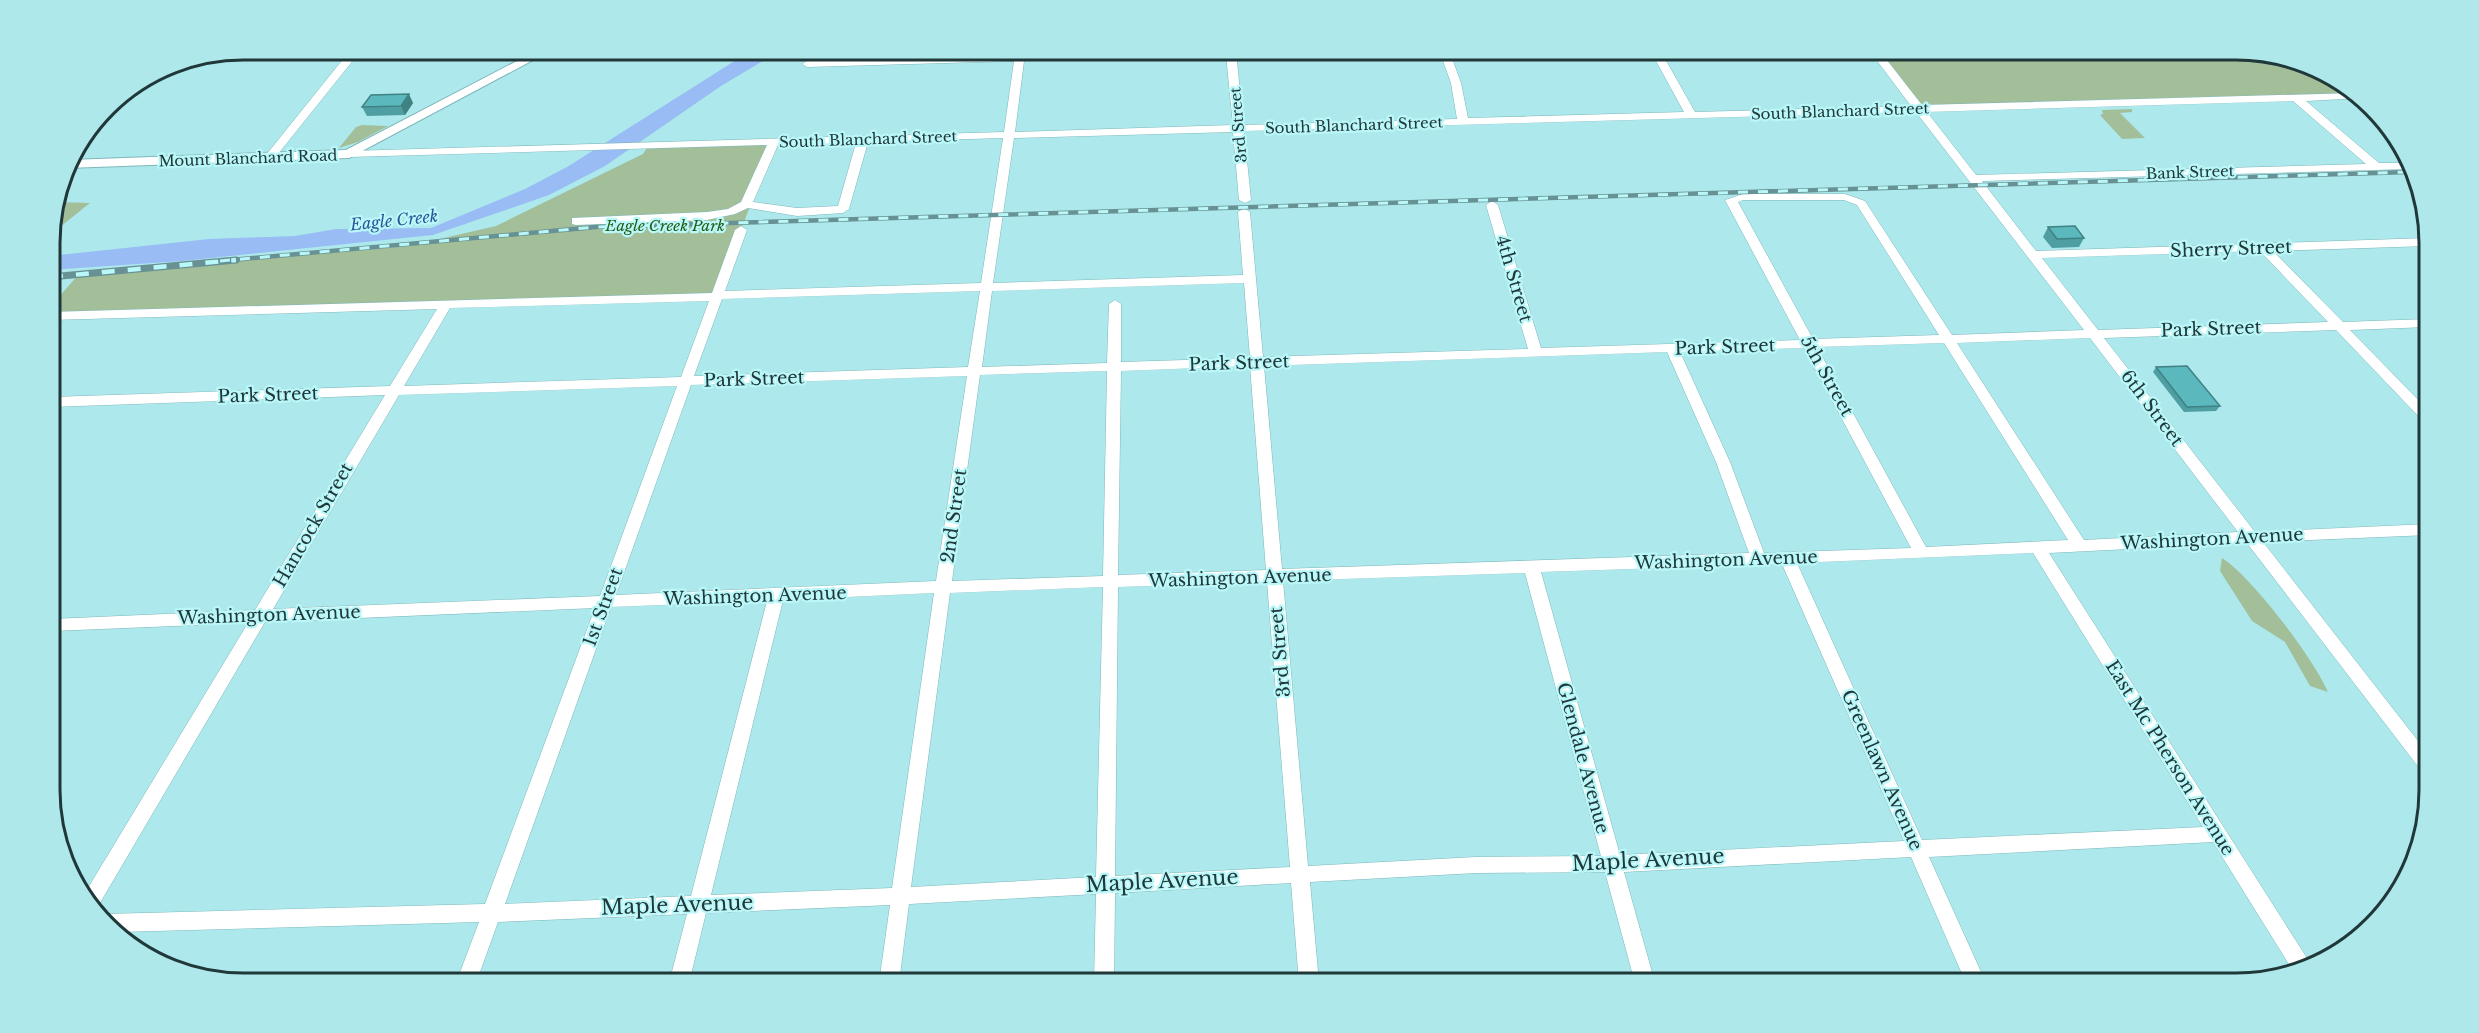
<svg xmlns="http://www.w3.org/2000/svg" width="2479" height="1033" viewBox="0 0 2479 1033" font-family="'Libre Baskerville',serif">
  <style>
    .green { fill: #a2bf9a }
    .water { fill: #99bcf4 }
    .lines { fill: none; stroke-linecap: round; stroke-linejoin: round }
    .minor-casing { stroke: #7db8ba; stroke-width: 1 }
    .major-casing { stroke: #7db8ba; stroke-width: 2 }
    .minor { fill: #fff; fill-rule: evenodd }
    .major { fill: #fff; fill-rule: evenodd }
    .rail-far1-casing { stroke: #679193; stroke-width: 4.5 }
    .rail-casing { stroke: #679193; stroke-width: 7 }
    .rail-far1 { stroke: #baf7f9; stroke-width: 3; stroke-dasharray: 10; stroke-linecap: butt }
    .rail { stroke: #baf7f9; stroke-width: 4.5; stroke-dasharray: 13; stroke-linecap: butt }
    .wall { fill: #4e9ea2 }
    .shaded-wall { fill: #408184 }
    .building { fill: #5bb8bc; stroke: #408184; stroke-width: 1.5 }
    .labels { text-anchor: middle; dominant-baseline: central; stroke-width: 4.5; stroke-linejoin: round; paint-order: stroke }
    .far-street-label { font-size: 15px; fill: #203839; stroke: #baf7f9 }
    .far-park-label { font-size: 15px; font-style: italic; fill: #235a11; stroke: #baf7f9 }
    .far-water-label { font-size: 16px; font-style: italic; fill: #2b5497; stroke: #baf7f9 }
    .street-label { font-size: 18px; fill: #203839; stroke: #baf7f9 }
    .near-street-label { font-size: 21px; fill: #203839; stroke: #baf7f9 }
    .rim { fill: none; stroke: #203839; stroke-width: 3 }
  </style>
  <rect width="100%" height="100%" fill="#ade9ec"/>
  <path class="green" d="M 1874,50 L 2236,50 L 2299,60 L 2344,82 L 2358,96 L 1921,109 Z
    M 2132,109 L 2132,112 L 2120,113 L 2145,138 L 2122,139 L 2100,115 L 2103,114 L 2102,110 Z
    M 362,125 L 388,126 L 358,142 L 339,148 L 356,127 Z
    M 774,142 L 716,297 L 50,316 L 50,307 L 79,274 L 409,246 L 496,226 L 643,154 L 648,146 Z
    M 57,202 L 90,203 L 50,235 Z
    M 2222,558 C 2253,578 2313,658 2328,692 L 2310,686 L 2285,642 L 2252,621 L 2220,571 Z"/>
  <path class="water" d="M 752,50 L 781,50 L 721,86 L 605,166 L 549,195 L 433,235 L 182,261 L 50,270 L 50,256 L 209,239 L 295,236 L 336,229 L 431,228 L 525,189 L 567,167 Z"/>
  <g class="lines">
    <g class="minor-casing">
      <path id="minor" d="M 351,50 L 361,50 L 360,51 L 524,50 L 519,53 L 355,58 L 274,159 L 270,160 L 264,157 L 266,155 L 344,58 L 195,62 L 191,60 L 212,55 L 349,52 Z
        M 1016,50 L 1026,50 L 1025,55 L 1236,50 L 1243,125 L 1457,119 L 1451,83 L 1439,50 L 1449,50 L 1461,83 L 1468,118 L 1684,112 L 1650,50 L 1660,50 L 1695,112 L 1911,106 L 1869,50 L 1879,50 L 1922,105 L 2355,93 L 2361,98 L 2306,101 L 2379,163 L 2405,163 L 2408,169 L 1982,181 L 2036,251 L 2428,238 L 2428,246 L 2273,251 L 2343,322 L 2428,319 L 2428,327 L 2350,330 L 2428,410 L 2428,423 L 2423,421 L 2336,330 L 2104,338 L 2255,532 L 2429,524 L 2429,535 L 2263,542 L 2429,755 L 2429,775 L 2423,773 L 2247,543 L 2049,553 L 2312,966 L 2295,974 L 2213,842 L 1929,857 L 1986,983 L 1966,983 L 1911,857 L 1624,872 L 1655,983 L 1635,983 L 1605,872 L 1476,873 L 1310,882 L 1319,983 L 1299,983 L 1291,883 L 1115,893 L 1114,983 L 1094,983 L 1096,894 L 909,904 L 899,983 L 879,983 L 890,905 L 706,913 L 689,983 L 669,983 L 687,914 L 498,922 L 476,983 L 456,983 L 479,922 L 118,932 L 98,918 L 106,914 L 485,904 L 595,608 L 265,622 L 97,908 L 93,910 L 85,893 L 248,623 L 52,631 L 52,619 L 255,610 L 385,395 L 51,407 L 51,397 L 390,386 L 437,309 L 50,320 L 50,312 L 712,293 L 735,230 L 741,226 L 747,230 L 725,291 L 981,283 L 1003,138 L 868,142 L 849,209 L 843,213 L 797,216 L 748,208 L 735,214 L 707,220 L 576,225 L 572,224 L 572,218 L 707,212 L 728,209 L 741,202 L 767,145 L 349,157 L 343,154 L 349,151 L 1004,132 L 1014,61 L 807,67 L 802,64 L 807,61 L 1015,55 ZM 1226,55 L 1233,125 L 1015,132 L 1024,61 ZM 2293,101 L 2366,164 L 1976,175 L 1927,112 ZM 1916,112 L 2084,330 L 1952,335 L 1865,201 L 1845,194 L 1743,194 L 1725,200 L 1800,340 L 1541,348 L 1498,205 L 1492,201 L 1486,205 L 1528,349 L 1263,357 L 1250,212 L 1244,208 L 1238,212 L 1243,275 L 993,283 L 1014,138 L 1233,132 L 1239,200 L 1245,203 L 1251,200 L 1244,131 ZM 856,143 L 838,206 L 797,208 L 753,202 L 778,145 ZM 1743,200 L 1844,200 L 1857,205 L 1939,335 L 1813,339 L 1738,202 ZM 2260,251 L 2328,322 L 2098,330 L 2042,258 ZM 1244,283 L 1250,358 L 1121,362 L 1121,304 L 1115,300 L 1109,304 L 1107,363 L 982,367 L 992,291 ZM 980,291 L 968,367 L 694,376 L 722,299 ZM 709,301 L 681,377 L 404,386 L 450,308 ZM 2090,338 L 2238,532 L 2084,540 L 1957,343 ZM 1944,343 L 2068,540 L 1926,547 L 1817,347 ZM 1804,348 L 1911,548 L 1764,553 L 1730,462 L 1680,352 ZM 1667,352 L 1716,462 L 1749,553 L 1282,569 L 1264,366 ZM 1250,366 L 1266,570 L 1118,575 L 1121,371 ZM 1107,371 L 1103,576 L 952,581 L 980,375 ZM 967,376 L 936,581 L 616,595 L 691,385 ZM 677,386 L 600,596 L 273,609 L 399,395 ZM 2033,553 L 2203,827 L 1922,840 L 1797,563 ZM 1782,564 L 1904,841 L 1620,855 L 1541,572 ZM 1525,573 L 1601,856 L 1476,857 L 1308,866 L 1283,581 ZM 1267,582 L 1290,867 L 1115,876 L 1118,587 ZM 1103,587 L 1096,877 L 911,887 L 950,593 ZM 934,593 L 892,888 L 711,895 L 783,600 ZM 767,601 L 691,896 L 505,904 L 611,607 Z"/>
    </g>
    <g class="major-casing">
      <path id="major" d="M 538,50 L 552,50 L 349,158 L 67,168 L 69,160 L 346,150 Z"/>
    </g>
    <use href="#minor" class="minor"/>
    <use href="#major" class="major"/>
    <g class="rail-far1-casing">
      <path id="rail-far1" d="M 220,261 L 596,227 L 2409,172"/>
    </g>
    <g class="rail-casing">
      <path id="rail" d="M 50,277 L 236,260"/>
    </g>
    <use href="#rail-far1" class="rail-far1"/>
    <use href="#rail" class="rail"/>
  </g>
  <path class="wall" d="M 413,103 L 405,115 L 367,116 L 362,107 Z
    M 2048,227 L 2084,238 L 2079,247 L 2052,248 L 2043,237 Z
    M 2156,367 L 2220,406 L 2216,411 L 2184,412 L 2153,372 Z"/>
  <path class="shaded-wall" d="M 409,94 L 413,103 L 405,115 L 401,106 Z"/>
  <path class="building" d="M 409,94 L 401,106 L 362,107 L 371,95 Z
    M 2075,226 L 2084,238 L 2057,239 L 2048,227 Z
    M 2187,366 L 2220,406 L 2187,407 L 2156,367 Z"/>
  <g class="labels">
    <g class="far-street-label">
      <text transform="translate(1840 111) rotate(-2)">South Blanchard Street</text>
      <text transform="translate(1238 125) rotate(-95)">3rd Street</text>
      <text transform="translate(1354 125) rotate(-2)">South Blanchard Street</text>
      <text transform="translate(868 139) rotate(-2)">South Blanchard Street</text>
      <text transform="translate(248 158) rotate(-2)">Mount Blanchard Road</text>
      <text transform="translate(2190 172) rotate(-2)">Bank Street</text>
    </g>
    <g class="far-park-label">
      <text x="665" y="225">Eagle Creek Park</text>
    </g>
    <g class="far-water-label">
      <text transform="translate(394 220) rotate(-6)">Eagle Creek</text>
    </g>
    <g class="street-label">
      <text transform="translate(2231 249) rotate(-2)">Sherry Street</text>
      <text transform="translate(1514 279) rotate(74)">4th Street</text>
      <text transform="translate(2211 329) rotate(-2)">Park Street</text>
      <text transform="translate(1725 347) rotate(-2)">Park Street</text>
      <text transform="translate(1239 363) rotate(-2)">Park Street</text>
      <text transform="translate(1827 376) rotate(61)">5th Street</text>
      <text transform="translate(754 379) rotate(-2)">Park Street</text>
      <text transform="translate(268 395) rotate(-2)">Park Street</text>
      <text transform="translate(2152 408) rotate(53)">6th Street</text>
      <text transform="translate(954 516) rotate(-82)">2nd Street</text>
      <text transform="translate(313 525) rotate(-60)">Hancock Street</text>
      <text transform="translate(2212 539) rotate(-3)">Washington Avenue</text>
      <text transform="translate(1726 560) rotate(-2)">Washington Avenue</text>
      <text transform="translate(1240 578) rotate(-2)">Washington Avenue</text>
      <text transform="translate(755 596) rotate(-2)">Washington Avenue</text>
      <text transform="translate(603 607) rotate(-70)">1st Street</text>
      <text transform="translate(269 615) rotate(-2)">Washington Avenue</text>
      <text transform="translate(1280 652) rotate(-95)">3rd Street</text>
      <text transform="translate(1583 758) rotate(75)">Glendale Avenue</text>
      <text transform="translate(2170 758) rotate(58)">East Mc Pherson Avenue</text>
      <text transform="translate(1882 770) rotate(66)">Greenlawn Avenue</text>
    </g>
    <g class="near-street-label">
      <text transform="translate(1648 860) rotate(-3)">Maple Avenue</text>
      <text transform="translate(1162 881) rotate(-3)">Maple Avenue</text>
      <text transform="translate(677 905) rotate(-2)">Maple Avenue</text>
    </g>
  </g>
  <path d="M0 0H2479V1033H0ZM243 60H2236A183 183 0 0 1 2419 243V790A183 183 0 0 1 2236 973H243A183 183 0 0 1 60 790V243A183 183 0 0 1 243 60Z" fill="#aee8ea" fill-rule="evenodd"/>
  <path class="rim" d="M243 60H2236A183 183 0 0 1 2419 243V790A183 183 0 0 1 2236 973H243A183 183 0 0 1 60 790V243A183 183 0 0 1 243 60Z"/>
</svg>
